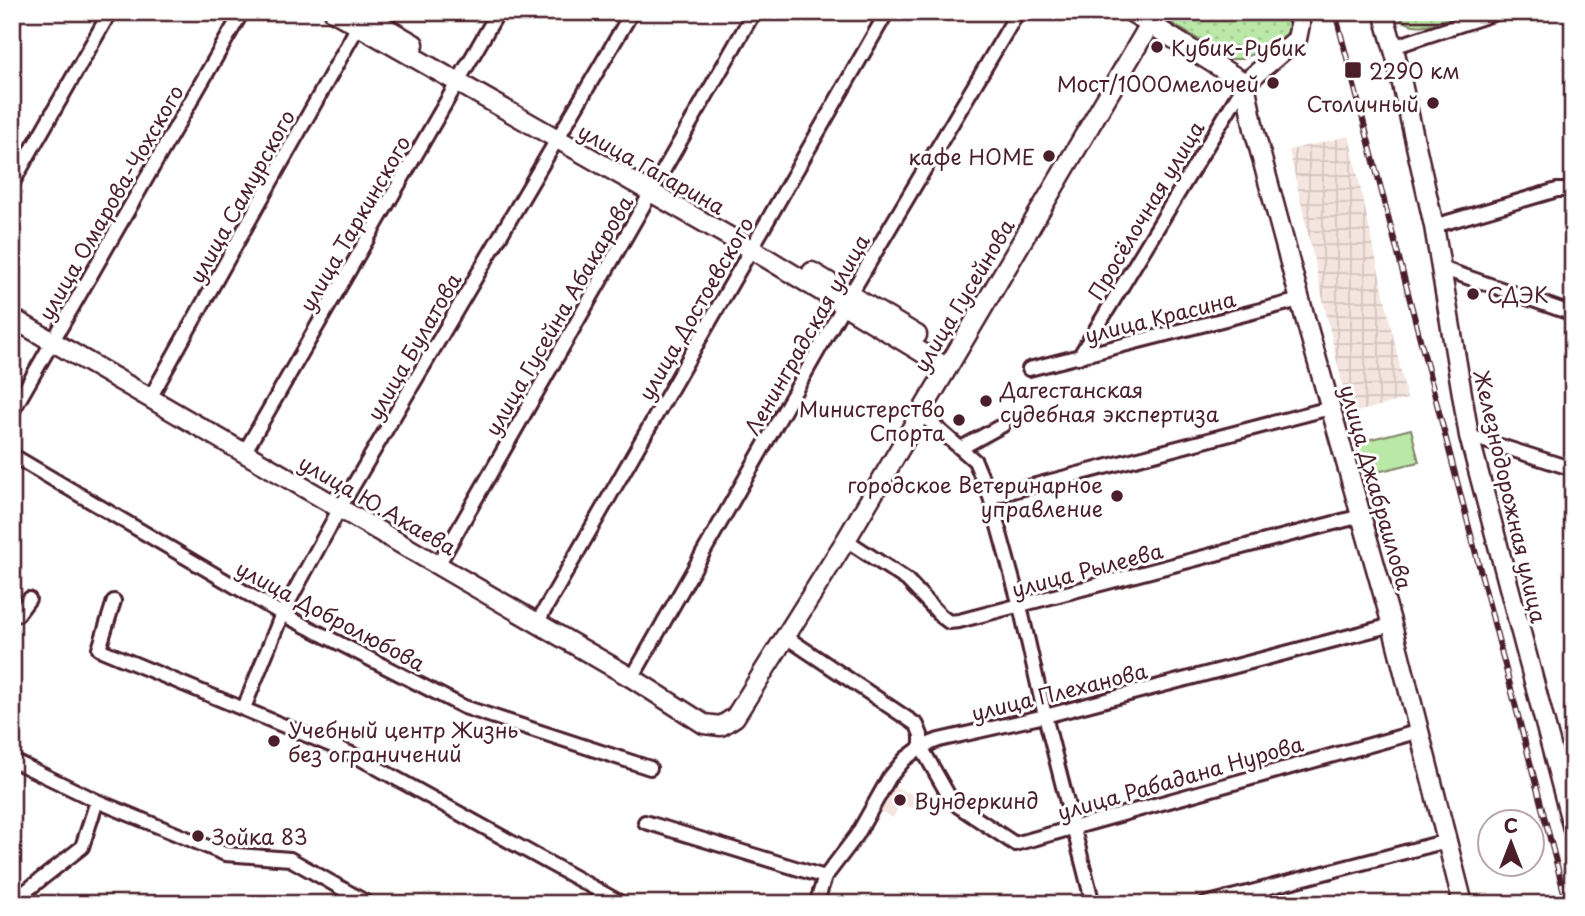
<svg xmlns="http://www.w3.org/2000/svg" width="1585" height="916" viewBox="0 0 1585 916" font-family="'Playpen Sans',sans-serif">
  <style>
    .built { fill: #f4e5de }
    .industrial { fill: url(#industrial-grid) }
    .grass { fill: url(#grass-dots); stroke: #828469; stroke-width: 2 }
    .green { fill: #b9e8a7; stroke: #828469; stroke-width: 2 }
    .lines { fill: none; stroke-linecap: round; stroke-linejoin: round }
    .street-casing { stroke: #4a1f2b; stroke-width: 18 }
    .secondary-casing { stroke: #4a1f2b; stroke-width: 23 }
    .street { stroke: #fff; stroke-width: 12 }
    .secondary { stroke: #fff; stroke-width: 18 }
    .rail-casing { stroke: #4a1f2b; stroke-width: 6 }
    .rail { stroke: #fff; stroke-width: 3.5; stroke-dasharray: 10; stroke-linecap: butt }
    .poi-dot { fill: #4a1f2b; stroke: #fff; stroke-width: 2.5 }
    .labels { text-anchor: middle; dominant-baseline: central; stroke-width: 6; stroke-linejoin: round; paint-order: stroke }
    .poi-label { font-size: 21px; fill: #4a1f2b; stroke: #fff; text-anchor: start }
    .street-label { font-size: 21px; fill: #4a1f2b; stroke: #fff }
  </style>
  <defs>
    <pattern id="industrial-grid" width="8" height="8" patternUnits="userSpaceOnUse" patternTransform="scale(1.75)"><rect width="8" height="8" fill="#f4e5de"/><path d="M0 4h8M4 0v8" fill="none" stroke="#d3c4bf"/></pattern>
    <pattern id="grass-dots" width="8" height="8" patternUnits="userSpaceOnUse" patternTransform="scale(1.75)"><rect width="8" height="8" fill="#b9e8a7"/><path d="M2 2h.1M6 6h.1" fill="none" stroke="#a1c790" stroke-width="1.8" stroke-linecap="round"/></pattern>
  </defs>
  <rect width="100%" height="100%" fill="#fff"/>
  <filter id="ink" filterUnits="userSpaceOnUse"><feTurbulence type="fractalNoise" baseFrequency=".0143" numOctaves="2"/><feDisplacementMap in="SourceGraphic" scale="14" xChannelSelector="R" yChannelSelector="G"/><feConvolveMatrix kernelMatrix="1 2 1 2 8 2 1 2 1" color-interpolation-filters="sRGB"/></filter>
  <g filter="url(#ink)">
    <path class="built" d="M 892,787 L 919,796 L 913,808 L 900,804 L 893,818 L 877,809 Z"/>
    <path class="industrial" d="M 1349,136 L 1407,399 L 1349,414 L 1289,150 Z"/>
    <path class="grass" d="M 1153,12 L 1286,12 L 1289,27 L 1286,36 L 1243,59 L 1231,59 Z
      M 1396,12 L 1463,12 C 1442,20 1411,38 1396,12 Z"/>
    <path class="green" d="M 1411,429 L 1419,462 L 1364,475 L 1356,443 Z"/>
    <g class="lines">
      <g class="street-casing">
        <path id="street" d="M 1393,47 L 1499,12
          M 12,184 L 110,12
          M 1434,226 L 1557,190 L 1573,190
          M 1441,268 L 1573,314
          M 1079,357 L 1245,83
          M 1029,369 L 1300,300
          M 150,398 L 362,19
          M 12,412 L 242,12
          M 920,413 L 975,461 L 990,497 L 1020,606 L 1045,716 L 1093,904
          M 1469,436 L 1573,469
          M 961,448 L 1003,425
          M 244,453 L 498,12
          M 12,455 L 282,614 L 464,707 L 650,768
          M 990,497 L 1330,408
          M 846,540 L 907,580 L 941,616 L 949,622 L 959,621 L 1361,516
          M 438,565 L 754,12
          M 114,601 L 99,649 L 352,754 L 623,904
          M 12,616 L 18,614 L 29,599
          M 537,623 L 887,12
          M 786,637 L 917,725 L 921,735 L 921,747 L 950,798 L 958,806 L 1015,844 L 1420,731
          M 632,678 L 844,305 L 1018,12
          M 244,708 L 282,614 L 340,508 L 632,12
          M 12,760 L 97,801 L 225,854 L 290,859 L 369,904
          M 645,822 L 825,877
          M 21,895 L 37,904
          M 12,897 L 21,895 L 82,847 L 97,801
          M 816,904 L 825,877 L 857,835 L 889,778 L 905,759 L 921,747 L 939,740 L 1045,716 L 1392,625
          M 1205,904 L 1447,841"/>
      </g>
      <g class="secondary-casing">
        <path id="secondary" d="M 334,12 L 758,253 L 946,367
          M 359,12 L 414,44
          M 1131,12 L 1245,83
          M 1383,12 L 1396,57 L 1434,226 L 1469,436 L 1573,829
          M 1245,83 L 1254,129 L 1300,300 L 1392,625 L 1463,904
          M 1245,83 L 1297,39 L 1300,24 L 1296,12
          M 812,272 L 917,335
          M 12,318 L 632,678 L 704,724 L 721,726 L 735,717 L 846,540 L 1150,24"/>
      </g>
      <use href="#street" class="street"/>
      <use href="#secondary" class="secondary"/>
      <g class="rail-casing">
        <path id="rail" d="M 1335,12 L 1567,904"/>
      </g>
      <use href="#rail" class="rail"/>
    </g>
  </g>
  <g class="poi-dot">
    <circle cx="1157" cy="47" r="7"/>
    <rect x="1344" y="61" width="18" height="18" rx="3.5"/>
    <circle cx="1273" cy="83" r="7"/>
    <circle cx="1433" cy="103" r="7"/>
    <circle cx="1049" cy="156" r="7"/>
    <circle cx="1473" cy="294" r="7"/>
    <circle cx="986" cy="401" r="7"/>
    <circle cx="959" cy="420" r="7"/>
    <circle cx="1117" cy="496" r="7"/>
    <circle cx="274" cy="741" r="7"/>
    <circle cx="900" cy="800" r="7"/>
    <circle cx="198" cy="836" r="7"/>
  </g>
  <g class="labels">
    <g class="poi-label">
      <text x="1171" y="47">Кубик-Рубик</text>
      <text x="1369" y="70">2290 км</text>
      <text x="1259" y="83" text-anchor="end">Мост/1000мелочей</text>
      <text x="1419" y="103" text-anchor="end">Столичный</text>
      <text x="1035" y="156" text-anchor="end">кафе HOME</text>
      <text x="1487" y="294">СДЭК</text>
      <text x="1000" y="389">Дагестанская<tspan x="1000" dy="24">судебная экспертиза</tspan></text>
      <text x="945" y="408" text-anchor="end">Министерство<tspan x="945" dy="24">Спорта</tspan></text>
      <text x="1103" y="484" text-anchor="end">городское Ветеринарное<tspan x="1103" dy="24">управление</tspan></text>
      <text x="288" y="729">Учебный центр Жизнь<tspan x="288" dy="24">без ограничений</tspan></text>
      <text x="914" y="800">Вундеркинд</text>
      <text x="212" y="836">Зойка 83</text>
    </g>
    <g class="street-label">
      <text transform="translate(652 168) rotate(29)">улица Гагарина</text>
      <text transform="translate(241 196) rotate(-61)">улица Самурского</text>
      <text transform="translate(110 202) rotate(-60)">улица Омарова-Чохского</text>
      <text transform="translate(1145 210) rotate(-59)">Просёлочная улица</text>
      <text transform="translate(354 223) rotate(-60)">улица Таркинского</text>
      <text transform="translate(963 295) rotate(-59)">улица Гусейнова</text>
      <text transform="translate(695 308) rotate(-60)">улица Достоевского</text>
      <text transform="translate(558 315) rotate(-60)">улица Гусейна Абакарова</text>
      <text transform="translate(1160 316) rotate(-14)">улица Красина</text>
      <text transform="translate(806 334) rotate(-60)">Ленинградская улица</text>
      <text transform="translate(413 346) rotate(-60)">улица Булатова</text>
      <text transform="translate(1377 487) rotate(74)">улица Джабраилова</text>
      <text transform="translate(1511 496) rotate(77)">Железнодорожная улица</text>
      <text transform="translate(378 504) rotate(30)">улица Ю.Акаева</text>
      <text transform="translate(1087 569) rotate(-15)">улица Рылеева</text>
      <text transform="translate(331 615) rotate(28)">улица Добролюбова</text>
      <text transform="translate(1059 691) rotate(-14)">улица Плеханова</text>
      <text transform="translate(1180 777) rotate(-16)">улица Рабадана Нурова</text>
    </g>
  </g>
  <rect width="1585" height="916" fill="none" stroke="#fff" stroke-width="42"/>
  <rect x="21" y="21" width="1543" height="874" fill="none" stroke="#4a1f2b" stroke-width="2.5" filter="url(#ink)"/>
  <g transform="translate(1511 843)"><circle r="33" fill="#ffffff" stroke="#b7a5aa" stroke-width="2"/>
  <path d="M0-5L12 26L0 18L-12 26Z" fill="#4a1f2b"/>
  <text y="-10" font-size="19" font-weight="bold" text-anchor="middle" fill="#4a1f2b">С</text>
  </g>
</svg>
